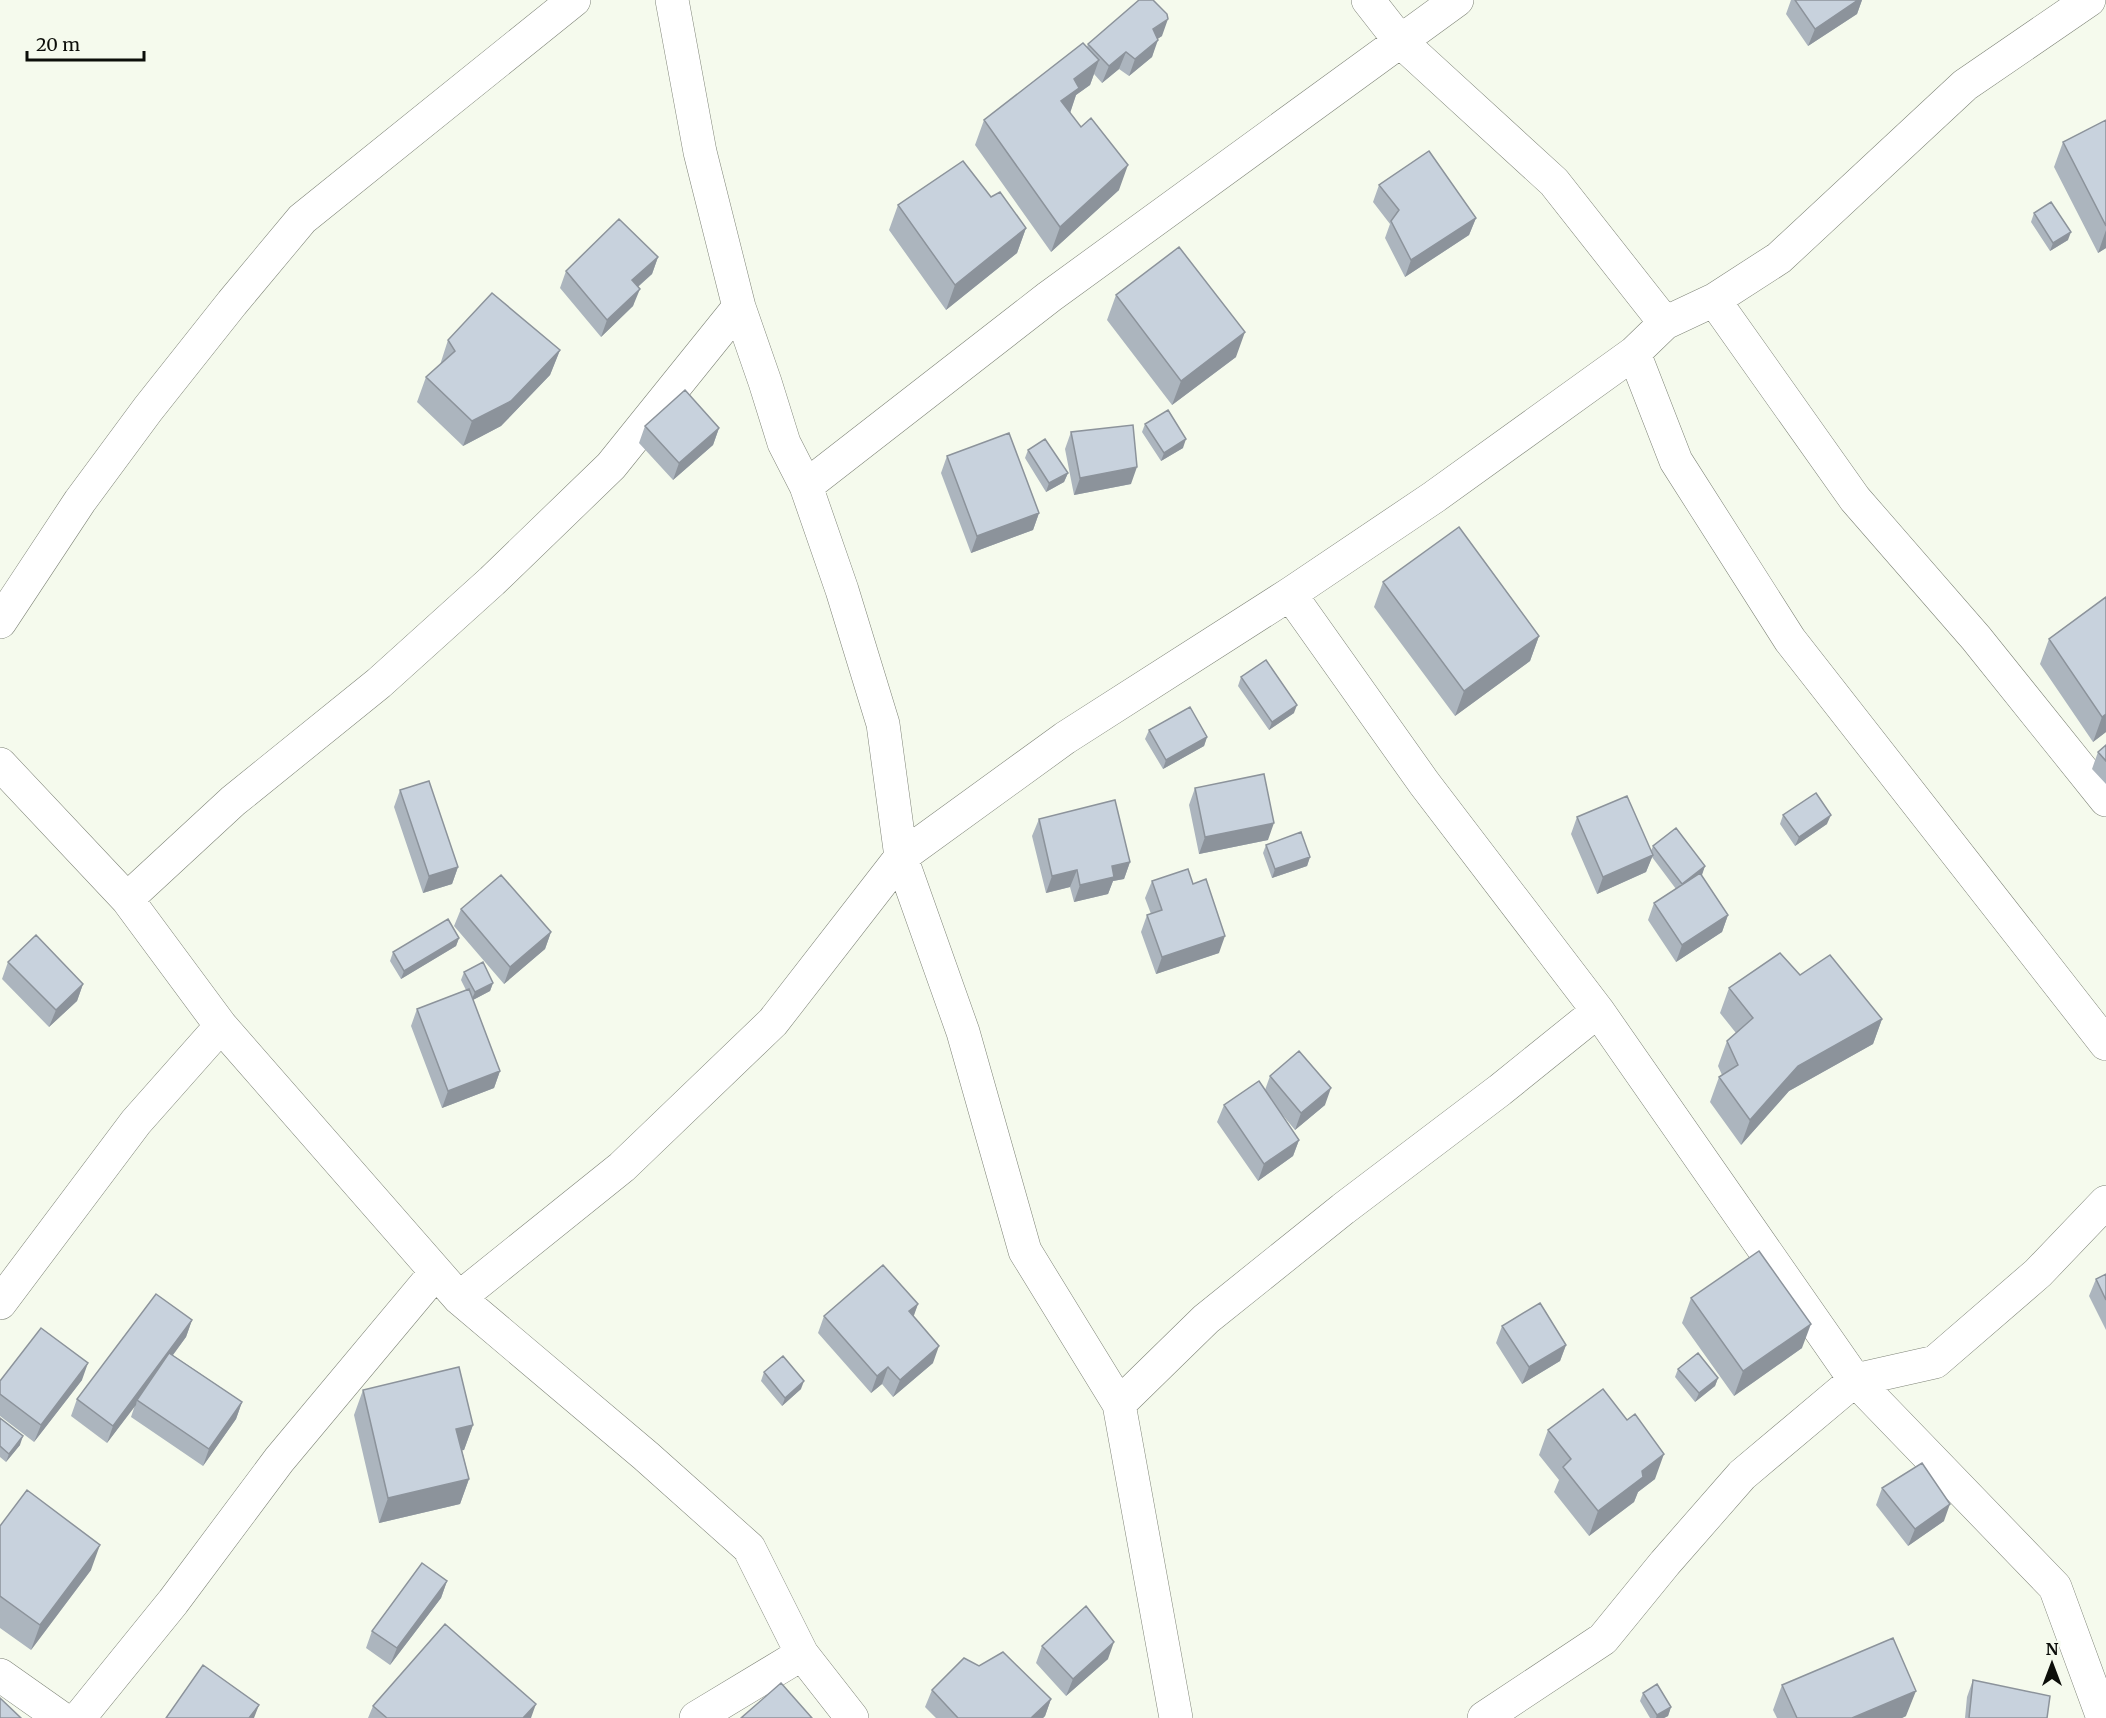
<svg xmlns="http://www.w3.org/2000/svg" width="2106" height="1718" viewBox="0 0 2106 1718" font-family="Merriweather,serif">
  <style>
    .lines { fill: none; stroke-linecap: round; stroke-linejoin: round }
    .minor-casing { stroke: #7f8478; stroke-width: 34 }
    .minor { stroke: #fff; stroke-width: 33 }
    .wall { fill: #acb5be }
    .shaded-wall { fill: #8c939b }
    .building { fill: #c8d2dd; stroke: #8c939b; stroke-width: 1.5 }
  </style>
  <rect width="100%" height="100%" fill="#f5faed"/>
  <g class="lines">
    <g class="minor-casing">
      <path id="minor" d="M 672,0 L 700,152 L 739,307 L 765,382 L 784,443 L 806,486 L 842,590 L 883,724 L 901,857 L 963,1032 L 1025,1251 L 1119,1404 L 1176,1718
        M 1368,0 L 1400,41 L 1554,182 L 1665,323
        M 1714,300 L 1855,499 L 1976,638 L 2106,800
        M 1634,353 L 1676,461 L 1790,640 L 2106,1044
        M 806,486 L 1049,297 L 1457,0
        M 1290,594 L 1424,783 L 1598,1011 L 1855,1380 L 2055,1587 L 2103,1718
        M 0,622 L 80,501 L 148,409 L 232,303 L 302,219 L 574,0
        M 0,764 L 127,899 L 221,1026 L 459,1298 L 646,1456 L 749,1548 L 802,1654 L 852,1718
        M 127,899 L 233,801 L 379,683 L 492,581 L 611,466 L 739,307
        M 459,1298 L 622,1167 L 773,1022 L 901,857 L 1065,738 L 1290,594 L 1434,497 L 1634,353 L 1665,323 L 1714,300 L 1779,258 L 1965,85 L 2089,0
        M 0,1303 L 136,1122 L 221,1026
        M 1119,1404 L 1206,1319 L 1343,1209 L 1500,1090 L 1598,1011
        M 0,1675 L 61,1718
        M 79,1718 L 173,1602 L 279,1460 L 436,1272
        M 696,1718 L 802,1654
        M 1484,1718 L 1603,1639 L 1665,1563 L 1742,1475 L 1855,1380 L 1935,1362 L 2038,1273 L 2106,1202"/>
    </g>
    <use href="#minor" class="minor"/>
  </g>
  <path class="wall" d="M 1791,0 L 1862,0 L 1857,14 L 1808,46 L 1786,14 Z
    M 1162,36 L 1157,39 L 1152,57 L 1129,76 L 1119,69 L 1102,83 L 1094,74 L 1090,85 L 1076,95 L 1070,113 L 1119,190 L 1051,252 L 975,145 L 984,120 L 1087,47 L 1088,44 Z
    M 2106,120 L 2106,248 L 2098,253 L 2054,167 L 2063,142 Z
    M 1379,185 L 1476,218 L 1469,235 L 1405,277 L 1385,238 L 1390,224 L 1373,202 Z
    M 991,197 L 1026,228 L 1017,253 L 946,310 L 889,230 L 898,205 Z
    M 2034,213 L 2068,240 L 2050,251 L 2031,222 Z
    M 658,257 L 652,274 L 638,287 L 633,306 L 601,337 L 560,288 L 566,271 Z
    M 1116,295 L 1236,357 L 1172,405 L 1107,320 Z
    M 448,340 L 560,350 L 550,375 L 501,426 L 463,446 L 417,402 L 426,377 L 440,365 Z
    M 1145,424 L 1183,448 L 1161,461 L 1142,432 Z
    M 645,426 L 719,428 L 713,445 L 673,480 L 639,443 Z
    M 1071,432 L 1131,484 L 1074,495 L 1065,449 Z
    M 1028,450 L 1068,473 L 1064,482 L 1046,492 L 1025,458 Z
    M 947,456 L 1039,513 L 1033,530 L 971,553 L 941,473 Z
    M 1383,582 L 1539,636 L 1530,661 L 1455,716 L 1374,607 Z
    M 2106,597 L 2106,732 L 2093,742 L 2040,664 L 2049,639 Z
    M 1241,677 L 1294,713 L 1269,730 L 1238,686 Z
    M 1149,730 L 1207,737 L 1204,746 L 1163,769 L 1145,739 Z
    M 2106,745 L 2106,784 L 2092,769 L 2098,752 Z
    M 1195,788 L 1268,840 L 1199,854 L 1189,805 Z
    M 400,790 L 458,867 L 452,884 L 423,893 L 394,807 Z
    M 1783,815 L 1827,824 L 1795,846 L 1780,824 Z
    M 1577,817 L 1651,851 L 1653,846 L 1705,866 L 1701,875 L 1728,915 L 1722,932 L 1676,962 L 1648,920 L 1654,903 L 1676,889 L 1652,857 L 1646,872 L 1597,894 L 1571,834 Z
    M 1039,819 L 1130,862 L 1124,879 L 1113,881 L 1108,894 L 1074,902 L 1070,887 L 1046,893 L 1032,836 Z
    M 1266,845 L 1310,857 L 1307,866 L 1272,878 L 1263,853 Z
    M 1152,881 L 1193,884 L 1219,953 L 1156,974 L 1141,932 L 1147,915 L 1151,914 L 1145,898 Z
    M 461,909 L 551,932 L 545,949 L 504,984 L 454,926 Z
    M 459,938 L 456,946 L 401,979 L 390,961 L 393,952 Z
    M 8,962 L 83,984 L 77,1001 L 49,1027 L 2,979 Z
    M 464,972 L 493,983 L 490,991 L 473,1000 L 500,1071 L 494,1088 L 442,1108 L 411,1026 L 417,1009 L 466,990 L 461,980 Z
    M 1800,975 L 1882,1019 L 1873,1044 L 1789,1091 L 1741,1145 L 1710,1102 L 1719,1077 L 1722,1075 L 1718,1066 L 1727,1041 L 1736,1033 L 1720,1013 L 1729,988 Z
    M 1270,1076 L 1325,1105 L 1295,1130 L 1281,1113 L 1299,1140 L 1293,1156 L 1258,1181 L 1217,1122 L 1224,1105 L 1265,1090 Z
    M 2106,1274 L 2106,1330 L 2089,1296 L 2096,1279 Z
    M 1691,1298 L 1802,1348 L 1734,1396 L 1682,1323 Z
    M 918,1304 L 913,1316 L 933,1363 L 893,1397 L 882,1384 L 871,1393 L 818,1333 L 824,1316 Z
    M 192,1320 L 186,1337 L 173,1355 L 242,1402 L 236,1419 L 203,1466 L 131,1417 L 135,1405 L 107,1443 L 71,1416 L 77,1399 Z
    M 1502,1326 L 1566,1345 L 1560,1361 L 1522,1384 L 1496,1343 Z
    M 1678,1369 L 1718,1378 L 1715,1386 L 1695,1402 L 1675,1377 Z
    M 764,1372 L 801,1389 L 782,1406 L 761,1381 Z
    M 82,1380 L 34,1442 L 0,1416 L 0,1381 Z
    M 363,1390 L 473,1425 L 464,1450 L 462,1450 L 469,1479 L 460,1504 L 379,1523 L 354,1415 Z
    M 0,1418 L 20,1445 L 6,1462 L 0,1457 Z
    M 1548,1430 L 1655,1479 L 1638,1492 L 1634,1502 L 1589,1536 L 1554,1492 L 1559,1480 L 1539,1455 Z
    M 1882,1488 L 1944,1521 L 1908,1546 L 1876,1505 Z
    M 0,1526 L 91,1570 L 31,1650 L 0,1628 Z
    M 447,1581 L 441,1598 L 390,1665 L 366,1648 L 372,1631 Z
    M 1042,1646 L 1108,1659 L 1066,1696 L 1036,1663 Z
    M 979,1666 L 1051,1699 L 1045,1716 L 1043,1718 L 936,1718 L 925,1707 L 932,1690 Z
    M 1973,1680 L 2047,1718 L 1965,1718 L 1967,1697 Z
    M 1782,1685 L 1906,1716 L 1902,1718 L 1777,1718 L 1773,1710 Z
    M 1643,1693 L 1671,1707 L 1668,1716 L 1664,1718 L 1650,1718 L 1640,1701 Z
    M 373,1706 L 531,1718 L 368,1718 Z"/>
  <path class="shaded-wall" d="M 1858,0 L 1862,0 L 1857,14 L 1808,46 L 1815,29 Z
    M 1168,19 L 1162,36 L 1147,46 L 1153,29 Z
    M 1158,40 L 1152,57 L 1129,76 L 1135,59 Z
    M 1126,52 L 1119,69 L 1102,83 L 1109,66 Z
    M 1099,60 L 1090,85 L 1076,95 L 1070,113 L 1061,101 L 1074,79 Z
    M 1128,165 L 1119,190 L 1051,252 L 1060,227 Z
    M 1476,218 L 1469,235 L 1405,277 L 1411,260 Z
    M 1026,228 L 1017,253 L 946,310 L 955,285 Z
    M 2106,230 L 2106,248 L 2098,253 Z
    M 2071,232 L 2068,240 L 2050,251 L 2053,243 Z
    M 658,257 L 652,274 L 626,297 L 632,280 Z
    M 640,289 L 633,306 L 601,337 L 607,320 Z
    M 1245,332 L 1236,357 L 1172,405 L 1181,381 Z
    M 560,350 L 550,375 L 501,426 L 463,446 L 472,421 Z
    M 719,428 L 713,445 L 673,480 L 679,463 Z
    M 1186,439 L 1183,448 L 1161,461 L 1164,453 Z
    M 1137,467 L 1131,484 L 1074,495 L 1080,478 Z
    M 1068,473 L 1064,482 L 1046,492 L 1049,483 Z
    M 1039,513 L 1033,530 L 971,553 L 977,536 Z
    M 1539,636 L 1530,661 L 1455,716 L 1464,691 Z
    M 1297,705 L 1294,713 L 1269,730 L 1272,722 Z
    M 2106,714 L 2106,732 L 2093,742 L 2102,717 Z
    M 1207,737 L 1204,746 L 1163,769 L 1166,760 Z
    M 1831,815 L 1827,824 L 1795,846 L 1799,837 Z
    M 1274,823 L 1268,840 L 1199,854 L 1205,837 Z
    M 1653,855 L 1646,872 L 1597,894 L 1603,877 Z
    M 1310,857 L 1307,866 L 1272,878 L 1275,869 Z
    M 1130,862 L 1124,879 L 1113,881 L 1108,894 L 1074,902 L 1080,885 L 1112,866 Z
    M 1705,866 L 1702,875 L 1678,892 L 1682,884 Z
    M 458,867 L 452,884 L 423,893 L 429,876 Z
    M 1077,870 L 1070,887 L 1046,893 L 1052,876 Z
    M 1728,915 L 1722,932 L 1676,962 L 1682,945 Z
    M 551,932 L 545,949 L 504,984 L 510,967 Z
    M 1225,936 L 1219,953 L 1156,974 L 1162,957 Z
    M 459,938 L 456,946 L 401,979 L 404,971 Z
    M 493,983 L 490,991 L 471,1001 L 475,992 Z
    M 83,984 L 77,1001 L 49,1027 L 56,1010 Z
    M 1882,1019 L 1873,1044 L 1789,1091 L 1741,1145 L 1750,1120 L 1798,1066 Z
    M 500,1071 L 494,1088 L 442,1108 L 448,1091 Z
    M 1331,1088 L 1325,1105 L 1295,1130 L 1301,1113 Z
    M 1299,1140 L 1293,1156 L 1258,1181 L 1264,1164 Z
    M 918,1304 L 912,1321 L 909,1311 Z
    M 192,1320 L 186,1337 L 139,1401 L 137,1400 L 136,1405 L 107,1443 L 113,1426 Z
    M 1811,1324 L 1802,1348 L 1734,1396 L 1743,1371 Z
    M 1566,1345 L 1560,1361 L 1522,1384 L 1529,1367 Z
    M 939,1346 L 933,1363 L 893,1397 L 900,1380 Z
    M 88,1363 L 82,1380 L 34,1442 L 41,1425 Z
    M 888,1367 L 882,1384 L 871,1393 L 877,1376 Z
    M 1718,1378 L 1715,1386 L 1695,1402 L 1699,1393 Z
    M 804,1381 L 801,1389 L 782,1406 L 785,1398 Z
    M 242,1402 L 236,1419 L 203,1466 L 209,1449 Z
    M 473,1425 L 464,1450 L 447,1454 L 456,1429 Z
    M 23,1436 L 20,1445 L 6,1462 L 9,1454 Z
    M 1664,1454 L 1655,1479 L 1638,1492 L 1634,1502 L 1589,1536 L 1598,1511 L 1642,1471 Z
    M 469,1479 L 460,1504 L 379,1523 L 388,1498 Z
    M 1950,1504 L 1944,1521 L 1908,1546 L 1915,1529 Z
    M 100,1545 L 91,1570 L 31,1650 L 40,1625 Z
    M 447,1581 L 441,1598 L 390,1665 L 397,1648 Z
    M 1114,1642 L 1108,1659 L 1066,1696 L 1073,1679 Z
    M 1916,1691 L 1906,1716 L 1902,1718 L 1852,1718 Z
    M 1051,1699 L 1045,1716 L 1043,1718 L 1031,1718 Z
    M 536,1704 L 531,1718 L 523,1718 Z
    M 259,1705 L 254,1718 L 249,1718 Z
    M 1671,1707 L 1668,1716 L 1664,1718 L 1656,1718 L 1657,1715 Z"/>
  <path class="building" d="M 1139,0 L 1153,0 L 1167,14 L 1168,19 L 1153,29 L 1158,40 L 1135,59 L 1126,52 L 1109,66 L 1088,44 Z
    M 1795,0 L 1858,0 L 1815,29 Z
    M 1083,43 L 1099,60 L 1074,79 L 1079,88 L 1061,101 L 1081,127 L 1091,118 L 1128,165 L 1060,227 L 984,120 Z
    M 2106,120 L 2106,226 L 2063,142 Z
    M 1429,151 L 1476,218 L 1411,260 L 1391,221 L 1399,210 L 1379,185 Z
    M 963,161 L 991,197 L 1000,192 L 1026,228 L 955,285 L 898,205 Z
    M 2051,202 L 2071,232 L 2053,243 L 2034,213 Z
    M 619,219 L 658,257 L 632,280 L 640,289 L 607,320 L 566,271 Z
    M 1179,247 L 1245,332 L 1181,381 L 1116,295 Z
    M 492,293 L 560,350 L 511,401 L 472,421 L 426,377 L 455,351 L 448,340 Z
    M 685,390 L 719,428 L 679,463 L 645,426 Z
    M 1168,410 L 1186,439 L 1164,453 L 1145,424 Z
    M 1133,425 L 1137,467 L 1080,478 L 1071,432 Z
    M 1009,433 L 1039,513 L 977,536 L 947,456 Z
    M 1045,439 L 1068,473 L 1049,483 L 1028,450 Z
    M 1459,527 L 1539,636 L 1464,691 L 1383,582 Z
    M 2106,597 L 2106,714 L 2102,717 L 2049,639 Z
    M 1266,660 L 1297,705 L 1272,722 L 1241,677 Z
    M 1190,707 L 1207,737 L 1166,760 L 1149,730 Z
    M 2106,745 L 2106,761 L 2098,752 Z
    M 1264,774 L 1274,823 L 1205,837 L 1195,788 Z
    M 429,781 L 458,867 L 429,876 L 400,790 Z
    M 1816,793 L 1831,815 L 1799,837 L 1783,815 Z
    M 1627,796 L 1653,855 L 1603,877 L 1577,817 Z
    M 1115,800 L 1130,862 L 1112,866 L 1114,877 L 1080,885 L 1077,870 L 1052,876 L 1039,819 Z
    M 1676,828 L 1705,866 L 1682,884 L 1653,846 Z
    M 1301,832 L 1310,857 L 1275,869 L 1266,845 Z
    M 1188,869 L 1193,884 L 1206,879 L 1225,936 L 1162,957 L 1147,915 L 1162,910 L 1152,881 Z
    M 1700,873 L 1728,915 L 1682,945 L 1654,903 Z
    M 501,875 L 551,932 L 510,967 L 461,909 Z
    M 448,919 L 459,938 L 404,971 L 393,952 Z
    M 36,935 L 83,984 L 56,1010 L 8,962 Z
    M 1780,953 L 1800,975 L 1830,955 L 1882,1019 L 1798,1066 L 1750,1120 L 1719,1077 L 1738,1065 L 1727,1041 L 1753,1018 L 1729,988 Z
    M 483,962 L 493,983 L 475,992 L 464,972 Z
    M 469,989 L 500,1071 L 448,1091 L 417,1009 Z
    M 1299,1051 L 1331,1088 L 1301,1113 L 1270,1076 Z
    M 1259,1081 L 1299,1140 L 1264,1164 L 1224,1105 Z
    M 1759,1251 L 1811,1324 L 1743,1371 L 1691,1298 Z
    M 883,1265 L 918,1304 L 909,1311 L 939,1346 L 900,1380 L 888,1367 L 877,1376 L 824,1316 Z
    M 2106,1274 L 2106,1300 L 2096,1279 Z
    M 156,1294 L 192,1320 L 113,1426 L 77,1399 Z
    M 1540,1303 L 1566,1345 L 1529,1367 L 1502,1326 Z
    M 41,1328 L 88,1363 L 41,1425 L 0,1394 L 0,1381 Z
    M 169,1353 L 242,1402 L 209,1449 L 137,1400 Z
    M 1698,1353 L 1718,1378 L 1699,1393 L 1678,1369 Z
    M 783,1356 L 804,1381 L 785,1398 L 764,1372 Z
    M 459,1367 L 473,1425 L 456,1429 L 469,1479 L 388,1498 L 363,1390 Z
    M 1603,1389 L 1627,1420 L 1635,1414 L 1664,1454 L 1642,1471 L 1643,1477 L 1598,1511 L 1563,1467 L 1571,1459 L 1548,1430 Z
    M 0,1418 L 23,1436 L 9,1454 L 0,1446 Z
    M 1922,1463 L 1950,1504 L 1915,1529 L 1882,1488 Z
    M 27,1490 L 100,1545 L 40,1625 L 0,1596 L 0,1526 Z
    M 422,1563 L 447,1581 L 397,1648 L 372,1631 Z
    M 1086,1606 L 1114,1642 L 1073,1679 L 1042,1646 Z
    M 445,1624 L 536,1704 L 523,1718 L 387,1718 L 373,1706 Z
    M 1893,1638 L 1916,1691 L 1852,1718 L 1797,1718 L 1782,1685 Z
    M 1003,1652 L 1051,1699 L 1031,1718 L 958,1718 L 932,1690 L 964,1658 L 979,1666 Z
    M 203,1665 L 259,1705 L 249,1718 L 166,1718 Z
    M 1973,1680 L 2050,1696 L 2047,1718 L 1969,1718 Z
    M 781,1683 L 812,1718 L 741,1718 Z
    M 1657,1684 L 1671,1707 L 1657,1715 L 1643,1693 Z
    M 0,1698 L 21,1718 L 0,1718 Z"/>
  <g transform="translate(2052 1664)" stroke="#f5faed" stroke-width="4.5" paint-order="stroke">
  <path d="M0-4.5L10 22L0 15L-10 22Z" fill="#0c0e0a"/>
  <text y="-9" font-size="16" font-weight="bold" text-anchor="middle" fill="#0c0e0a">N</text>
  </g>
  <path d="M27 51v9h117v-9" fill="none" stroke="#0c0e0a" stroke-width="3"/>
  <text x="36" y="51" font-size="18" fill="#0c0e0a" stroke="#f5faed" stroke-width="4.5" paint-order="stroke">20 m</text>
</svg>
